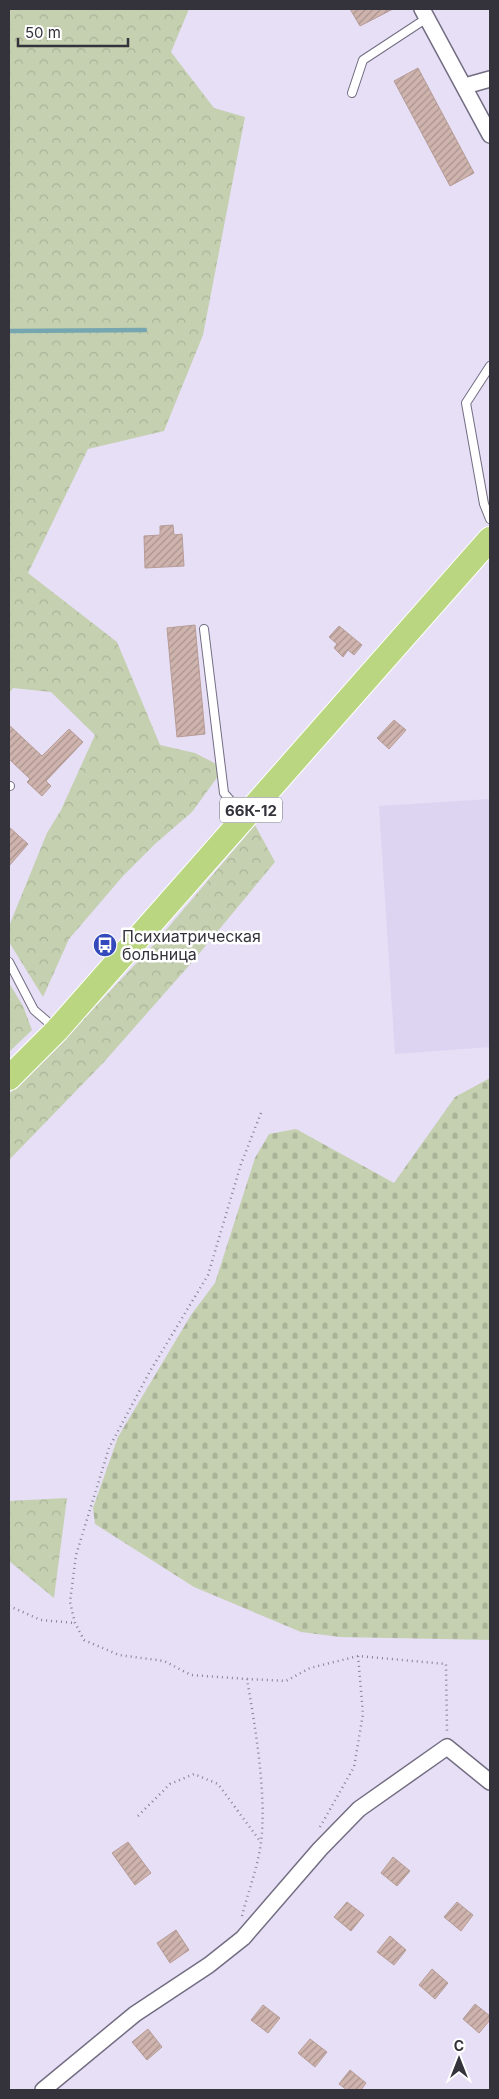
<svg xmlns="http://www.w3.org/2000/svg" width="499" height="2099" viewBox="0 0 499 2099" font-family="Inter,sans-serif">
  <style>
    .built { fill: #ddd4f2 }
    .forest { fill: url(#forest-crowns) }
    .cemetery { fill: url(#cemetery-stones) }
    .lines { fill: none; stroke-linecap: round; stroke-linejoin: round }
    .stream { stroke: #76a7b1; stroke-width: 4.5 }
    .building { fill: url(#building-hatch); stroke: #b79c97 }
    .service-casing { stroke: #736d82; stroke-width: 10 }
    .minor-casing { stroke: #736d82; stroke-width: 18 }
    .primary-casing { stroke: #fff; stroke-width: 26 }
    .path { stroke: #878393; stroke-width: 2.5; stroke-dasharray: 1 4; stroke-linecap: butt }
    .service { stroke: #fff; stroke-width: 8 }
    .minor { stroke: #fff; stroke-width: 15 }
    .primary { stroke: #bad680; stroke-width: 24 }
    .labels { text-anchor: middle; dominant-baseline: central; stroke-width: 5; stroke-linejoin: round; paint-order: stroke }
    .shield { fill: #fff; stroke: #717076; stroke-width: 1 }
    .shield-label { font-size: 15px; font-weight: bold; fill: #34323b }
    .poi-label { font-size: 16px; fill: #34323b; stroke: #fff; text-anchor: start }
  </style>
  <defs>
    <pattern id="forest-crowns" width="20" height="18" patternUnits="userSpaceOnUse" patternTransform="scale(1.25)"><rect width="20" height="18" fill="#c5d0b0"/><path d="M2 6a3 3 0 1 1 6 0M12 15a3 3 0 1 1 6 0" fill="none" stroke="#aab398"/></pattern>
    <pattern id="cemetery-stones" width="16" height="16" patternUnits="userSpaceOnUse" patternTransform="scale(1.25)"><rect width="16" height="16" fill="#c5d0b0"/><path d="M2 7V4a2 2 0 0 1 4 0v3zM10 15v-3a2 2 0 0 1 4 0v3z" fill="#aab398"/></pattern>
    <pattern id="building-hatch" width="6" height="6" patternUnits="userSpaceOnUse" patternTransform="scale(1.25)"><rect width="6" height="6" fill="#cfb4ae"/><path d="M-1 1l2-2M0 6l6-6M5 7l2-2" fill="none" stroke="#a9938f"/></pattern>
  </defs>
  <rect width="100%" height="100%" fill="#e6dff6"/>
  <path class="built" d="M 490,799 L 490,1047 L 395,1054 L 379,806 Z"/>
  <path class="forest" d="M 9,9 L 189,9 L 171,52 L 214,108 L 245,117 L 203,335 L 164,431 L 88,449 L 28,573 L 117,642 L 160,745 L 195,753 L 224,768 L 192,812 L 155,844 L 123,876 L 69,939 L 43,997 L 9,942 L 9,926 L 47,833 L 61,810 L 95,735 L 51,692 L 13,688 L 9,693 Z
    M 255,825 L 275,862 L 193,961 L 104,1062 L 9,1160 L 9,1094 L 54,1050 L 150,949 Z
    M 9,983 L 23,1006 L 32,1030 L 9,1052 Z
    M 67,1498 L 54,1598 L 9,1561 L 9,1501 Z"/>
  <path class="cemetery" d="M 490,1078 L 490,1640 L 340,1637 L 301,1632 L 194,1587 L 95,1524 L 93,1508 L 118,1437 L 191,1315 L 215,1283 L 255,1158 L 269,1134 L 296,1129 L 394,1183 L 455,1097 Z"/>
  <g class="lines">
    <path class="stream" d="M 9,331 L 145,330"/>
  </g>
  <path class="building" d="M 350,9 L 393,9 L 360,26 Z
    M 418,68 L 474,173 L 450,186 L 394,81 Z
    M 173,525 L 174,535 L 182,534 L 184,566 L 145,568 L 144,536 L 160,535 L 160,526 Z
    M 195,625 L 205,734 L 177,737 L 167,628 Z
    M 339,626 L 362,645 L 354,655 L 348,650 L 343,657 L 334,648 L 337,644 L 329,637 Z
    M 394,720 L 406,730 L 389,749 L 377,738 Z
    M 9,725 L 42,756 L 69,729 L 83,742 L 46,781 L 51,786 L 42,796 L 27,782 L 30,779 L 9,759 Z
    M 9,827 L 28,844 L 9,866 Z
    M 128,1842 L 151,1873 L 135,1885 L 112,1853 Z
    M 393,1857 L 410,1871 L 397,1886 L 381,1873 Z
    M 347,1902 L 364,1915 L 351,1931 L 334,1917 Z
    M 457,1902 L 473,1915 L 461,1931 L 444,1917 Z
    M 176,1930 L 189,1950 L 170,1963 L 157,1943 Z
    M 390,1936 L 406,1950 L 394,1965 L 377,1952 Z
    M 432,1969 L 448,1983 L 435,1999 L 419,1985 Z
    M 475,2004 L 490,2016 L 490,2020 L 479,2033 L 463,2019 Z
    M 263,2005 L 280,2018 L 268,2033 L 251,2020 Z
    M 148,2029 L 162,2047 L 147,2060 L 132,2042 Z
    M 310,2039 L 327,2052 L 315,2067 L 298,2053 Z
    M 350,2070 L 366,2083 L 361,2090 L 347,2090 L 339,2084 Z"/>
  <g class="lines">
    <g class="service-casing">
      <path id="service" d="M 352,93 L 363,60 L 427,18
        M 490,366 L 466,403 L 484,504 L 490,519
        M 204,629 L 224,793 L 244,816
        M 9,786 L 10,786
        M 9,962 L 34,1010 L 56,1029"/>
    </g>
    <g class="minor-casing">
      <path id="minor" d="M 422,9 L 490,135
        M 465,86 L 490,79
        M 43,2090 L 135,2014 L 209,1965 L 243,1938 L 320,1849 L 359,1809 L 447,1747 L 490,1782"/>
    </g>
    <g class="primary-casing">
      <path id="primary" d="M 9,1078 L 57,1030 L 490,539"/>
    </g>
    <path class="path" d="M 261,1113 L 241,1164 L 208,1275 L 149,1373 L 109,1448 L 76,1555 L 70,1602 L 75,1623 L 84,1640 L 119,1655 L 164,1661 L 191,1675 L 247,1679 L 286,1681 L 310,1668 L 358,1656 L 446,1664 L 447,1732
      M 9,1606 L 41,1620 L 75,1623
      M 138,1816 L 170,1784 L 194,1774 L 218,1784 L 260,1841
      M 320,1827 L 354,1767 L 363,1714 L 358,1656
      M 242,1916 C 248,1892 258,1867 261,1842 C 267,1795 255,1726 247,1679"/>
    <use href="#service" class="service"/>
    <use href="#minor" class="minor"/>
    <use href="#primary" class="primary"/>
  </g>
  <defs>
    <g id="bus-disc" transform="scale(1.25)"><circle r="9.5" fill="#3449bb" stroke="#fff"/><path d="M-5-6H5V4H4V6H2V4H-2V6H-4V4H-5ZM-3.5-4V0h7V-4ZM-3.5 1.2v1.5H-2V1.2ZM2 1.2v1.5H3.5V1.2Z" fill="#fff"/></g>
  </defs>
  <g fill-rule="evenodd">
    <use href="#bus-disc" x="105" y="945"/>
  </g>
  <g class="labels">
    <rect class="shield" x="220" y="797.5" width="62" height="25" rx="4"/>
    <g class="shield-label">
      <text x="251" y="810">66К-12</text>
    </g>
    <g class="poi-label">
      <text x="122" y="936">Психиатрическая<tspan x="122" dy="18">больница</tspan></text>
    </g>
  </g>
  <rect width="499" height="2099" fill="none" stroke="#34323b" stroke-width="20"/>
  <g transform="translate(459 2059)" stroke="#ffffff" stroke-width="4" paint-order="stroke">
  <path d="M0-4L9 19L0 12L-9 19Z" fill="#34323b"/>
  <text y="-8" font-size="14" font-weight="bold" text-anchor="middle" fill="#34323b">С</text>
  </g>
  <path d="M18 38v8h110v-8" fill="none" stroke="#34323b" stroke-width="2.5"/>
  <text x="25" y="38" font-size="15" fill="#34323b" stroke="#ffffff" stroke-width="4" paint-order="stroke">50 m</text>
</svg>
